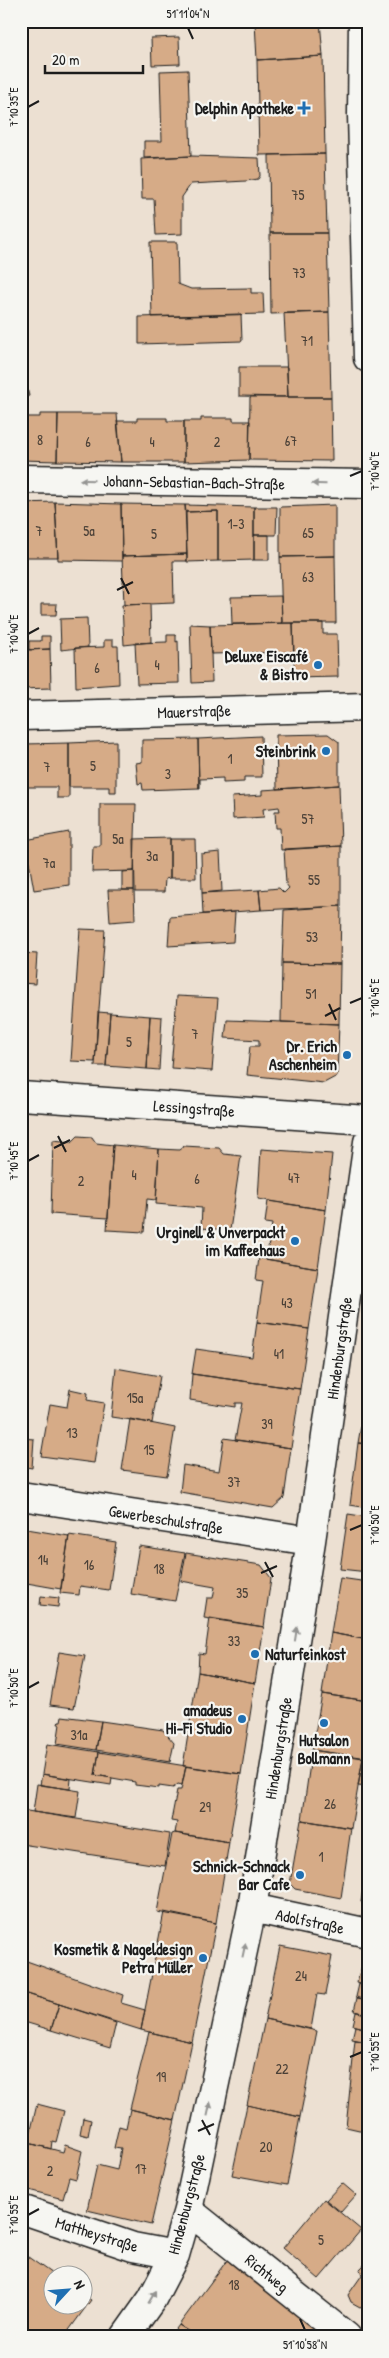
<svg xmlns="http://www.w3.org/2000/svg" width="389" height="2358" viewBox="0 0 389 2358" font-family="'Patrick Hand',sans-serif">
  <style>
    .building { fill: #d6ab87; stroke: #1c1c1c }
    .lines { fill: none; stroke-linecap: round; stroke-linejoin: round }
    .minor-casing { stroke: #1c1c1c; stroke-width: 31 }
    .minor { stroke: #f6f6f2; stroke-width: 28 }
    .oneway { fill: #949492 }
    .ticks { fill: none; stroke: #1c1c1c; stroke-width: 2 }
    .poi-dot { fill: #1f6fb2; stroke: #f6f6f2; stroke-width: 2 }
    .labels { text-anchor: middle; dominant-baseline: central; stroke-width: 4.5; stroke-linejoin: round; paint-order: stroke }
    .number-label { font-size: 14px; fill: #4a4037 }
    .poi-label { font-size: 16px; font-weight: bold; fill: #1c1c1c; stroke: #f6f6f2; text-anchor: end }
    .street-label { font-size: 16px; fill: #1c1c1c; stroke: #f6f6f2 }
    .neatline { fill: none; stroke: #1c1c1c; stroke-width: 2 }
    .ticks-label { font-size: 12px; text-anchor: middle; fill: #1c1c1c }
  </style>
  <rect width="100%" height="100%" fill="#ece0d2"/>
  <filter id="ink" filterUnits="userSpaceOnUse"><feTurbulence type="fractalNoise" baseFrequency=".02" numOctaves="2"/><feDisplacementMap in="SourceGraphic" scale="10" xChannelSelector="R" yChannelSelector="G"/><feConvolveMatrix kernelMatrix="1 2 1 2 8 2 1 2 1" color-interpolation-filters="sRGB"/></filter>
  <g filter="url(#ink)">
    <path class="building" d="M 320,21 L 323,56 L 257,60 L 255,22 Z
      M 179,37 L 180,64 L 152,65 L 151,38 Z
      M 323,56 L 325,154 L 259,155 L 257,60 Z
      M 188,70 L 191,156 L 144,158 L 144,141 L 162,141 L 160,71 Z
      M 325,154 L 327,233 L 270,233 L 269,155 Z
      M 191,156 L 259,158 L 260,176 L 258,179 L 246,181 L 191,184 L 182,197 L 182,234 L 156,235 L 154,199 L 142,199 L 141,159 Z
      M 270,233 L 327,233 L 329,312 L 271,314 Z
      M 150,242 L 177,242 L 178,284 L 191,289 L 251,288 L 251,293 L 263,293 L 264,314 L 152,317 Z
      M 329,312 L 331,397 L 288,397 L 284,313 Z
      M 241,314 L 242,341 L 139,344 L 139,317 Z
      M 21,363 L 29,396 L 21,398 Z
      M 239,367 L 287,367 L 288,397 L 239,396 Z
      M 250,397 L 331,397 L 332,461 L 249,460 Z
      M 21,398 L 26,417 L 40,417 L 40,414 L 58,414 L 57,461 L 21,460 Z
      M 58,414 L 117,414 L 121,462 L 57,461 Z
      M 137,418 L 167,418 L 167,421 L 184,421 L 184,462 L 121,462 L 117,421 L 137,421 Z
      M 201,418 L 233,418 L 233,421 L 250,421 L 249,460 L 184,462 L 184,421 L 201,421 Z
      M 55,502 L 58,557 L 21,557 L 21,503 Z
      M 55,502 L 121,504 L 122,561 L 58,560 Z
      M 121,504 L 185,505 L 187,554 L 122,556 Z
      M 185,505 L 254,507 L 254,560 L 218,561 L 218,511 L 186,512 Z
      M 335,505 L 335,556 L 280,557 L 280,507 Z
      M 254,507 L 277,507 L 276,535 L 254,535 Z
      M 218,511 L 218,561 L 187,562 L 186,512 Z
      M 254,535 L 269,535 L 269,560 L 254,560 Z
      M 187,554 L 187,561 L 173,561 L 174,603 L 124,605 L 122,556 Z
      M 335,556 L 336,623 L 282,623 L 280,557 Z
      M 281,596 L 282,623 L 232,624 L 231,597 Z
      M 41,604 L 57,604 L 56,615 L 41,615 Z
      M 150,604 L 151,642 L 124,645 L 122,605 Z
      M 87,618 L 88,647 L 61,650 L 60,619 Z
      M 293,623 L 323,623 L 323,634 L 337,634 L 338,677 L 294,678 Z
      M 293,623 L 294,652 L 211,654 L 210,625 Z
      M 190,624 L 210,625 L 212,682 L 192,683 Z
      M 167,635 L 176,635 L 176,642 L 178,641 L 179,683 L 137,684 L 135,643 L 167,642 Z
      M 41,636 L 50,636 L 50,649 L 29,650 L 29,641 L 41,641 Z
      M 104,640 L 113,640 L 113,646 L 118,646 L 119,684 L 76,687 L 75,648 L 104,647 Z
      M 50,649 L 51,688 L 21,689 L 21,650 Z
      M 328,734 L 339,742 L 339,785 L 277,789 L 276,735 Z
      M 261,736 L 262,777 L 244,777 L 244,782 L 223,783 L 223,778 L 200,779 L 200,788 L 199,788 L 198,739 Z
      M 198,739 L 199,788 L 143,790 L 142,783 L 138,784 L 136,763 L 142,762 L 142,740 Z
      M 116,741 L 116,792 L 109,792 L 109,787 L 69,787 L 69,743 Z
      M 69,743 L 69,798 L 57,798 L 57,787 L 26,787 L 25,744 Z
      M 339,785 L 341,846 L 281,850 L 280,828 L 276,828 L 275,811 L 280,811 L 279,807 L 263,809 L 264,817 L 233,819 L 232,797 L 262,795 L 262,790 Z
      M 100,804 L 136,804 L 134,871 L 92,872 L 93,846 L 100,846 Z
      M 69,832 L 69,885 L 34,890 L 25,840 Z
      M 134,839 L 170,838 L 170,878 L 165,879 L 164,892 L 135,892 Z
      M 170,839 L 195,839 L 196,878 L 170,878 Z
      M 341,846 L 341,906 L 261,910 L 259,890 L 279,888 L 284,893 L 289,888 L 286,884 L 284,849 Z
      M 220,852 L 222,891 L 202,893 L 201,854 Z
      M 134,871 L 134,890 L 122,890 L 122,872 Z
      M 108,890 L 134,890 L 135,920 L 110,922 Z
      M 259,890 L 261,910 L 203,914 L 202,893 Z
      M 341,906 L 340,964 L 282,963 L 284,910 Z
      M 235,912 L 233,942 L 168,946 L 170,917 Z
      M 80,929 L 105,930 L 95,1062 L 71,1061 Z
      M 22,953 L 37,954 L 35,984 L 21,983 Z
      M 282,963 L 340,964 L 339,1024 L 281,1022 Z
      M 177,996 L 218,998 L 212,1071 L 171,1068 Z
      M 98,1012 L 110,1013 L 106,1066 L 95,1066 Z
      M 110,1013 L 150,1016 L 147,1069 L 106,1066 Z
      M 150,1016 L 162,1017 L 159,1070 L 147,1069 Z
      M 227,1020 L 339,1024 L 337,1076 L 324,1083 L 247,1075 L 250,1046 L 259,1046 L 259,1040 L 225,1038 Z
      M 78,1136 L 92,1137 L 96,1143 L 113,1145 L 108,1218 L 51,1214 L 53,1140 L 72,1142 Z
      M 113,1145 L 159,1149 L 156,1200 L 147,1199 L 144,1232 L 107,1230 Z
      M 184,1146 L 219,1148 L 224,1154 L 241,1156 L 230,1230 L 201,1228 L 202,1208 L 156,1204 L 159,1149 L 179,1150 Z
      M 261,1149 L 332,1154 L 326,1210 L 258,1199 Z
      M 268,1201 L 326,1210 L 318,1268 L 266,1259 L 272,1224 L 265,1223 Z
      M 259,1258 L 318,1268 L 309,1329 L 257,1322 L 263,1281 L 256,1280 Z
      M 21,1260 L 25,1349 L 21,1349 Z
      M 257,1322 L 309,1329 L 300,1389 L 192,1374 L 196,1349 L 252,1357 Z
      M 116,1368 L 160,1376 L 152,1423 L 111,1417 Z
      M 192,1374 L 300,1389 L 291,1448 L 235,1440 L 242,1403 L 235,1403 L 235,1407 L 190,1400 Z
      M 368,1385 L 368,1444 L 358,1443 Z
      M 70,1389 L 88,1393 L 87,1400 L 104,1403 L 94,1463 L 41,1456 L 50,1404 L 67,1407 Z
      M 130,1419 L 175,1428 L 167,1476 L 122,1470 Z
      M 21,1438 L 34,1439 L 32,1468 L 21,1466 Z
      M 224,1438 L 291,1448 L 284,1498 L 273,1508 L 180,1492 L 183,1465 L 219,1471 Z
      M 358,1443 L 368,1444 L 368,1508 L 350,1505 Z
      M 348,1514 L 368,1517 L 368,1572 L 340,1569 Z
      M 21,1528 L 69,1536 L 61,1589 L 21,1582 Z
      M 69,1535 L 116,1542 L 109,1590 L 80,1586 L 79,1595 L 60,1593 Z
      M 139,1546 L 185,1553 L 175,1601 L 131,1594 Z
      M 186,1553 L 261,1565 L 271,1578 L 264,1627 L 204,1618 L 207,1598 L 213,1598 L 215,1587 L 181,1581 Z
      M 340,1578 L 368,1582 L 368,1640 L 331,1633 Z
      M 41,1596 L 59,1598 L 58,1607 L 40,1605 Z
      M 210,1618 L 264,1627 L 255,1683 L 198,1672 L 199,1653 L 205,1654 Z
      M 331,1633 L 368,1640 L 368,1701 L 322,1694 Z
      M 59,1652 L 85,1656 L 74,1708 L 50,1705 Z
      M 198,1672 L 255,1683 L 241,1774 L 183,1766 Z
      M 322,1694 L 368,1701 L 368,1758 L 312,1750 Z
      M 62,1716 L 101,1721 L 96,1750 L 57,1744 L 60,1724 L 58,1724 L 59,1721 L 61,1721 Z
      M 101,1721 L 163,1730 L 174,1743 L 170,1762 L 96,1750 Z
      M 47,1744 L 99,1752 L 95,1775 L 112,1778 L 111,1785 L 42,1774 Z
      M 312,1750 L 363,1758 L 351,1828 L 302,1820 Z
      M 99,1752 L 186,1766 L 182,1785 L 178,1784 L 173,1788 L 159,1786 L 159,1788 L 135,1785 L 135,1782 L 95,1775 Z
      M 363,1758 L 368,1758 L 368,1787 L 358,1786 Z
      M 186,1766 L 241,1774 L 229,1842 L 175,1833 L 177,1822 L 171,1821 L 177,1790 L 181,1790 Z
      M 42,1774 L 71,1779 L 70,1789 L 40,1785 Z
      M 37,1784 L 80,1791 L 76,1818 L 33,1812 Z
      M 21,1810 L 170,1834 L 165,1866 L 21,1844 Z
      M 301,1820 L 351,1828 L 341,1898 L 295,1889 L 290,1884 Z
      M 175,1833 L 229,1842 L 216,1923 L 157,1912 L 172,1834 Z
      M 365,1876 L 368,1876 L 368,1904 L 361,1902 Z
      M 164,1912 L 216,1923 L 192,2042 L 141,2030 Z
      M 280,1946 L 332,1956 L 325,1995 L 317,1994 L 311,2029 L 265,2019 Z
      M 21,1959 L 123,1995 L 121,2003 L 145,2010 L 141,2030 L 21,1992 Z
      M 360,1970 L 368,1971 L 368,1986 L 357,1983 Z
      M 359,1984 L 368,1986 L 368,2000 L 356,1997 Z
      M 21,1992 L 59,2004 L 51,2030 L 21,2021 Z
      M 357,1998 L 368,2000 L 368,2014 L 354,2011 Z
      M 59,2004 L 116,2023 L 110,2048 L 51,2030 Z
      M 356,2012 L 368,2014 L 368,2029 L 353,2025 Z
      M 265,2019 L 317,2031 L 300,2117 L 247,2105 Z
      M 355,2026 L 368,2029 L 368,2042 L 352,2039 Z
      M 149,2032 L 192,2042 L 175,2120 L 130,2109 Z
      M 355,2040 L 368,2042 L 368,2132 L 346,2127 Z
      M 37,2104 L 64,2111 L 56,2142 L 52,2141 L 51,2149 L 28,2143 Z
      M 247,2105 L 300,2117 L 287,2185 L 232,2175 Z
      M 130,2109 L 175,2120 L 151,2225 L 87,2210 L 97,2165 L 117,2170 L 121,2149 L 114,2148 L 119,2126 L 126,2128 Z
      M 83,2118 L 91,2120 L 88,2136 L 80,2134 Z
      M 22,2141 L 63,2152 L 65,2145 L 82,2151 L 76,2179 L 69,2177 L 63,2199 L 21,2188 Z
      M 342,2183 L 356,2195 L 341,2212 L 326,2200 Z
      M 324,2199 L 361,2230 L 319,2279 L 283,2248 Z
      M 21,2252 L 55,2276 L 52,2276 L 52,2306 L 82,2306 L 82,2295 L 91,2300 L 64,2337 L 21,2337 Z
      M 228,2259 L 290,2308 L 289,2309 L 324,2337 L 198,2337 L 179,2325 Z
      M 368,2261 L 368,2304 L 360,2307 L 351,2302 L 348,2295 L 362,2275 L 360,2269 Z
      M 179,2325 L 198,2337 L 170,2337 Z"/>
    <g class="lines">
      <g class="minor-casing">
        <path id="minor" d="M 363,21 L 362,114 L 368,358
          M 21,479 L 368,484
          M 21,716 L 368,707
          M 21,1096 L 368,1120
          M 21,1496 L 311,1541
          M 252,1908 L 368,1933
          M 21,2209 L 133,2247 L 175,2255
          M 188,2210 L 347,2337
          M 125,2337 L 152,2299 L 175,2255 L 188,2210 L 252,1908 L 311,1541 L 368,1142"/>
      </g>
      <use href="#minor" class="minor"/>
    </g>
    <defs><path id="oneway-solid" d="M-6-.8H1V-3.2L6.5 0L1 3.2V.8H-6Z" transform="scale(1.25)"/></defs>
    <g class="oneway">
      <use href="#oneway-solid" transform="translate(87 480) rotate(-179)"/>
      <use href="#oneway-solid" transform="translate(319 484) rotate(-179)"/>
      <use href="#oneway-solid" transform="translate(296 1634) rotate(-81)"/>
      <use href="#oneway-solid" transform="translate(244 1950) rotate(-78)"/>
      <use href="#oneway-solid" transform="translate(209 2109) rotate(-78)"/>
      <use href="#oneway-solid" transform="translate(152 2297) rotate(-60)"/>
    </g>
  </g>
  <path class="ticks" d="M 188,28 L 193,39M 28,107 L 39,101M 350,476 L 362,471M 121,578 L 129,594M 117,590 L 133,582M 28,634 L 39,628M 350,1003 L 362,998M 329,1004 L 336,1020M 325,1016 L 340,1008M 58,1136 L 66,1152M 54,1148 L 70,1140M 28,1161 L 39,1155M 350,1530 L 362,1525M 265,1562 L 273,1577M 261,1573 L 277,1566M 28,1688 L 39,1682M 350,2057 L 362,2052M 202,2120 L 210,2135M 198,2131 L 214,2124M 28,2215 L 39,2209M 300,2319 L 305,2330"/>
  <g class="poi-dot">
    <path d="M301.5 100.5h5v5h5v5h-5v5h-5v-5h-5v-5h5z"/>
    <circle cx="318" cy="665" r="5"/>
    <circle cx="326" cy="751" r="5"/>
    <circle cx="347" cy="1055" r="5"/>
    <circle cx="295" cy="1241" r="5"/>
    <circle cx="255" cy="1654" r="5"/>
    <circle cx="242" cy="1719" r="5"/>
    <circle cx="324" cy="1723" r="5"/>
    <circle cx="300" cy="1875" r="5"/>
    <circle cx="203" cy="1958" r="5"/>
  </g>
  <g class="labels">
    <g class="number-label">
      <text x="298" y="194">75</text>
      <text x="299" y="272">73</text>
      <text x="307" y="340">71</text>
      <text x="40" y="439">8</text>
      <text x="291" y="440">67</text>
      <text x="88" y="441">6</text>
      <text x="152" y="441">4</text>
      <text x="217" y="441">2</text>
      <text x="236" y="523">1-3</text>
      <text x="39" y="530">7</text>
      <text x="89" y="530">5a</text>
      <text x="308" y="532">65</text>
      <text x="154" y="533">5</text>
      <text x="308" y="576">63</text>
      <text x="157" y="664">4</text>
      <text x="97" y="667">6</text>
      <text x="230" y="758">1</text>
      <text x="93" y="765">5</text>
      <text x="47" y="766">7</text>
      <text x="168" y="773">3</text>
      <text x="308" y="818">57</text>
      <text x="118" y="838">5a</text>
      <text x="152" y="855">3a</text>
      <text x="49" y="862">7a</text>
      <text x="314" y="879">55</text>
      <text x="312" y="936">53</text>
      <text x="311" y="993">51</text>
      <text x="195" y="1033">7</text>
      <text x="129" y="1041">5</text>
      <text x="134" y="1174">4</text>
      <text x="294" y="1177">47</text>
      <text x="197" y="1178">6</text>
      <text x="81" y="1180">2</text>
      <text x="287" y="1302">43</text>
      <text x="279" y="1353">41</text>
      <text x="135" y="1397">15a</text>
      <text x="267" y="1423">39</text>
      <text x="72" y="1432">13</text>
      <text x="149" y="1449">15</text>
      <text x="234" y="1481">37</text>
      <text x="43" y="1559">14</text>
      <text x="89" y="1564">16</text>
      <text x="159" y="1568">18</text>
      <text x="242" y="1592">35</text>
      <text x="234" y="1640">33</text>
      <text x="79" y="1734">31a</text>
      <text x="330" y="1803">26</text>
      <text x="205" y="1806">29</text>
      <text x="321" y="1856">1</text>
      <text x="301" y="1975">24</text>
      <text x="282" y="2068">22</text>
      <text x="161" y="2076">19</text>
      <text x="266" y="2146">20</text>
      <text x="141" y="2168">17</text>
      <text x="50" y="2170">2</text>
      <text x="321" y="2239">5</text>
      <text x="234" y="2284">18</text>
    </g>
    <g class="poi-label">
      <text x="294" y="108">Delphin Apotheke</text>
      <text x="308" y="656">Deluxe Eiscafé<tspan x="308" dy="18">&amp; Bistro</tspan></text>
      <text x="316" y="751">Steinbrink</text>
      <text x="337" y="1046">Dr. Erich<tspan x="337" dy="18">Aschenheim</tspan></text>
      <text x="285" y="1232">Urginell &amp; Unverpackt<tspan x="285" dy="18">im Kaffeehaus</tspan></text>
      <text x="265" y="1654" text-anchor="start">Naturfeinkost</text>
      <text x="232" y="1710">amadeus<tspan x="232" dy="18">Hi-Fi Studio</tspan></text>
      <text x="324" y="1740" text-anchor="middle">Hutsalon<tspan x="324" dy="18">Bollmann</tspan></text>
      <text x="290" y="1866">Schnick-Schnack<tspan x="290" dy="18">Bar Cafe</tspan></text>
      <text x="193" y="1949">Kosmetik &amp; Nageldesign<tspan x="193" dy="18">Petra Müller</tspan></text>
    </g>
    <g class="street-label">
      <text transform="translate(194 482) rotate(1)">Johann-Sebastian-Bach-Straße</text>
      <text transform="translate(194 711) rotate(-2)">Mauerstraße</text>
      <text transform="translate(194 1108) rotate(4)">Lessingstraße</text>
      <text transform="translate(339 1348) rotate(-82)">Hindenburgstraße</text>
      <text transform="translate(166 1519) rotate(9)">Gewerbeschulstraße</text>
      <text transform="translate(278 1748) rotate(-81)">Hindenburgstraße</text>
      <text transform="translate(310 1921) rotate(12)">Adolfstraße</text>
      <text transform="translate(186 2204) rotate(-75)">Hindenburgstraße</text>
      <text transform="translate(97 2234) rotate(17)">Mattheystraße</text>
      <text transform="translate(267 2273) rotate(39)">Richtweg</text>
    </g>
  </g>
  <rect width="389" height="2358" fill="none" stroke="#f6f6f2" stroke-width="55"/>
  <g transform="translate(68 2290) rotate(64)"><circle r="24" fill="#f6f6f2" stroke="#9f9f9c"/>
  <path d="M0-4L9 19L0 12L-9 19Z" fill="#1f6fb2"/>
  <text y="-8" font-size="14" font-weight="bold" text-anchor="middle" fill="#1c1c1c">N</text>
  </g>
  <path d="M45 65v8h98v-8" fill="none" stroke="#1c1c1c" stroke-width="2.5"/>
  <text x="52" y="65" font-size="15" fill="#1c1c1c" stroke="#f6f6f2" stroke-width="4" paint-order="stroke">20 m</text>
  <rect x="28" y="28" width="334" height="2302" class="neatline"/>
  <g class="ticks-label">
    <text x="188" y="18">51°11'04"N</text>
    <text transform="translate(14 107) rotate(-90)" y="4">7°10'35"E</text>
    <text transform="translate(375 471) rotate(-90)" y="4">7°10'40"E</text>
    <text transform="translate(14 634) rotate(-90)" y="4">7°10'40"E</text>
    <text transform="translate(375 998) rotate(-90)" y="4">7°10'45"E</text>
    <text transform="translate(14 1161) rotate(-90)" y="4">7°10'45"E</text>
    <text transform="translate(375 1525) rotate(-90)" y="4">7°10'50"E</text>
    <text transform="translate(14 1688) rotate(-90)" y="4">7°10'50"E</text>
    <text transform="translate(375 2052) rotate(-90)" y="4">7°10'55"E</text>
    <text transform="translate(14 2215) rotate(-90)" y="4">7°10'55"E</text>
    <text x="305" y="2349">51°10'58"N</text>
  </g>
</svg>
